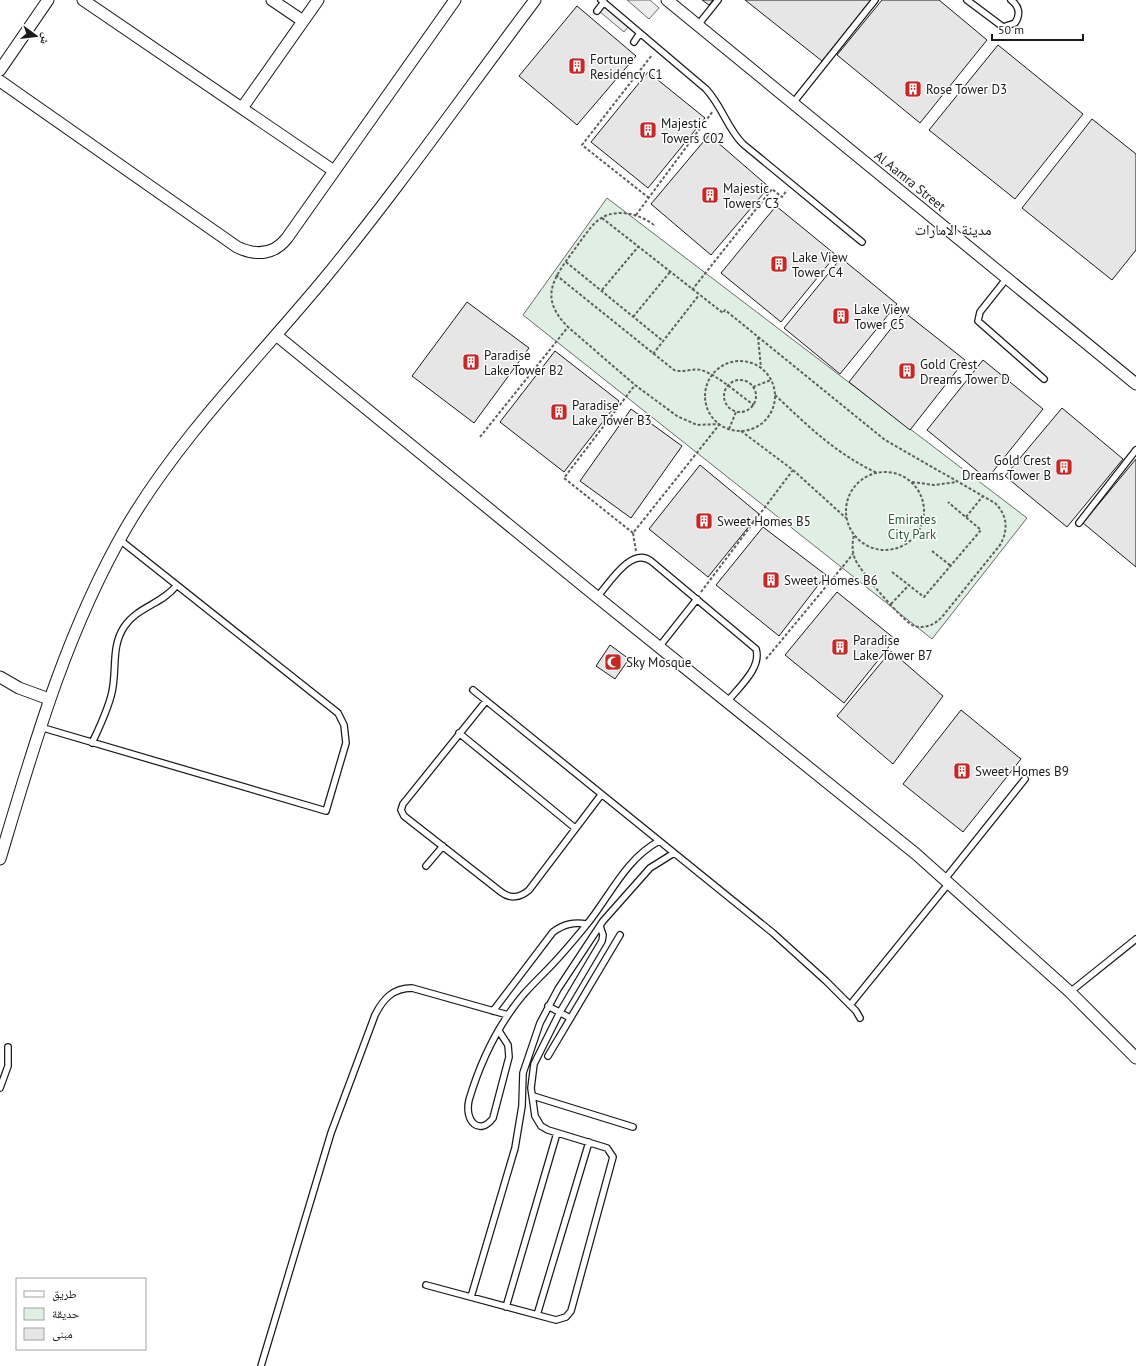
<svg xmlns="http://www.w3.org/2000/svg" width="1136" height="1366" viewBox="0 0 1136 1366" font-family="'PT Sans','Noto Naskh Arabic',sans-serif">
  <style>
    .green { fill: #e0efe3; stroke: #6a6a6a }
    .parking { fill: #ededed; stroke: #6a6a6a }
    .building { fill: #e6e6e6; stroke: #1a1a1a }
    .lines { fill: none; stroke-linecap: round; stroke-linejoin: round }
    .service-casing { stroke: #1a1a1a; stroke-width: 8 }
    .minor-casing { stroke: #1a1a1a; stroke-width: 13 }
    .path { stroke: #5f5f5f; stroke-width: 2; stroke-dasharray: 3 2; stroke-linecap: butt }
    .service { stroke: #fff; stroke-width: 5.5 }
    .minor { stroke: #fff; stroke-width: 11 }
    .labels { text-anchor: middle; dominant-baseline: central; stroke-width: 3; stroke-linejoin: round; paint-order: stroke }
    .poi-label { font-size: 13px; fill: #1a1a1a; stroke: #fff; text-anchor: start }
    .street-label { font-size: 13px; fill: #1a1a1a; stroke: #fff }
    .park-label { font-size: 13px; fill: #2b5a34; stroke: #fff }
    .quarter-label { font-size: 15px; fill: #1a1a1a; stroke: #fff }
  </style>
  <rect width="100%" height="100%" fill="#fff"/>
  <path class="green" d="M 607,198 L 1027,518 L 932,639 L 523,315 Z"/>
  <path class="parking" d="M 627,0 L 650,0 L 659,8 L 649,19 Z
    M 607,2 L 632,22 L 624,32 L 599,11 Z"/>
  <path class="building" d="M 702,0 L 713,0 L 709,5 Z
    M 745,0 L 871,0 L 822,61 Z
    M 882,0 L 939,0 L 987,40 L 920,123 L 837,55 Z
    M 577,6 L 636,56 L 577,125 L 519,76 Z
    M 998,45 L 1083,114 L 1015,199 L 929,130 Z
    M 648,72 L 705,118 L 648,188 L 591,142 Z
    M 1092,119 L 1136,154 L 1136,250 L 1112,280 L 1022,208 Z
    M 709,135 L 769,187 L 711,255 L 651,204 Z
    M 776,206 L 836,255 L 781,322 L 721,273 Z
    M 841,258 L 897,304 L 840,374 L 784,328 Z
    M 467,302 L 529,348 L 474,423 L 412,376 Z
    M 904,312 L 965,360 L 910,430 L 849,382 Z
    M 555,351 L 619,401 L 564,472 L 500,422 Z
    M 983,360 L 1043,409 L 987,479 L 927,430 Z
    M 1062,408 L 1123,459 L 1067,527 L 1005,476 Z
    M 631,409 L 682,446 L 631,518 L 580,481 Z
    M 1136,459 L 1136,567 L 1083,523 Z
    M 700,465 L 759,514 L 708,577 L 649,529 Z
    M 763,527 L 826,575 L 779,636 L 716,585 Z
    M 837,592 L 895,639 L 844,703 L 785,655 Z
    M 610,645 L 629,659 L 615,679 L 596,666 Z
    M 891,651 L 943,696 L 893,764 L 837,716 Z
    M 961,710 L 1021,759 L 963,832 L 903,784 Z"/>
  <g class="lines">
    <g class="service-casing">
      <path id="service" d="M 601,0 L 706,89 C 722,106 727,128 743,144 L 862,242
        M 967,0 L 1003,27 L 1015,23 C 1021,14 1019,6 1011,0
        M 597,11 L 604,2
        M 698,25 L 718,0
        M 634,42 L 640,33
        M 793,103 L 875,0
        M 1007,278 L 980,312 L 978,321 L 1044,379
        M 1079,523 L 1136,450
        M 597,597 C 609,584 631,546 651,561 L 756,649 C 762,668 738,688 727,702
        M 659,647 L 697,599
        M 473,690 L 773,933 L 826,981 L 856,1011 L 860,1018
        M 486,701 L 403,804 L 401,810 L 404,816 L 501,892 C 510,899 520,898 529,890 L 601,795
        M 40,727 L 326,811 L 346,743 L 344,725 L 338,713 L 120,540
        M 459,733 L 575,828
        M 92,743 C 100,726 108,710 112,692 C 117,669 111,647 124,627 C 137,607 162,604 176,586
        M 426,866 L 443,846
        M 945,879 L 1025,779
        M 1070,992 L 1136,939
        M 850,1005 L 949,883
        M 548,1006 L 570,1018
        M 493,1011 L 553,932 C 564,924 573,922 587,924
        M 499,1031 L 508,1045 L 509,1057 L 493,1118 C 480,1136 464,1122 469,1100 C 480,1063 498,1025 523,995 C 530,987 538,979 546,971 C 561,956 575,939 588,923 C 611,894 626,859 659,841
        M 548,1056 L 620,935
        M 0,1088 L 8,1066 L 8,1047
        M 533,1096 L 633,1127
        M 426,1285 L 556,1320 L 566,1317 L 571,1311 L 613,1157 L 607,1148 L 548,1130 L 541,1126 L 535,1116 L 531,1088 L 534,1064 L 560,1012 L 602,941 L 603,935 L 600,926
        M 471,1297 L 515,1148 L 522,1106 L 523,1073 L 540,1023 L 558,989 L 603,921 L 650,868 L 674,853
        M 506,1307 L 557,1133
        M 537,1315 L 589,1142
        M 261,1366 L 331,1133 L 375,1015 C 383,999 393,988 412,988 L 508,1015"/>
    </g>
    <g class="minor-casing">
      <path id="minor" d="M 83,0 L 334,171
        M 272,0 L 303,21
        M 667,0 L 1136,384
        M 0,70 L 48,0
        M 0,81 L 237,247 C 256,256 274,255 287,238 L 455,0
        M 242,108 L 318,0
        M 276,335 L 597,597 L 916,854 L 1070,992 L 1136,1058
        M 0,677 L 19,688 L 49,699
        M 0,859 C 34,745 66,632 126,528 C 180,436 256,361 324,279 C 398,189 465,93 535,0"/>
    </g>
    <path class="path" d="M 649,198 L 582,145 L 652,55
      M 636,215 L 713,111
      M 602,218 L 723,313 L 725,310 L 885,440 L 995,503 C 1007,515 1009,529 1000,545 L 942,617 C 934,625 925,629 914,626 C 903,622 860,571 855,559 C 852,551 852,543 854,535
      M 654,225 C 637,212 611,207 595,223 C 587,231 581,241 574,250 C 554,278 538,297 568,327 L 635,385 L 677,416 L 697,425 L 719,424
      M 566,262 L 663,341
      M 556,275 L 674,370 C 683,373 692,368 701,370 C 718,375 739,395 754,405
      M 602,290 L 638,247
      M 692,290 L 772,189 L 782,197 L 787,190
      M 633,317 L 670,272
      M 758,337 L 761,368
      M 653,354 L 699,295
      M705 396a35 35 0 1 1 70 0a35 35 0 1 1-70 0Z
      M724 396a16 16 0 1 1 32 0a16 16 0 1 1-32 0Z
      M 753,387 L 771,380
      M 775,395 C 808,426 835,453 877,473
      M 729,429 L 736,412
      M 741,431 L 793,470 L 846,518
      M 480,437 L 568,327
      M846 511a39 39 0 1 1 78 0a39 39 0 1 1-78 0Z
      M 912,482 L 934,485 L 957,482
      M 966,517 L 983,496
      M 633,533 L 564,478 L 635,385
      M 636,551 L 633,533 L 719,425
      M 932,551 L 951,566
      M 892,572 L 924,597 L 981,530 L 948,502
      M 701,592 L 793,470
      M 891,604 L 909,585
      M 766,659 L 853,554"/>
    <use href="#service" class="service"/>
    <use href="#minor" class="minor"/>
  </g>
  <defs>
    <g id="building-square" transform="scale(0.9)"><rect x="-9" y="-9" width="18" height="18" rx="4" fill="#c62828" stroke="#fff"/><path d="M-4-6H4V6H1V3H-1V6H-4ZM-2.5-4.3h1.7v1.8h-1.7ZM.8-4.3h1.7v1.8H.8ZM-2.5-1h1.7V.8h-1.7ZM.8-1h1.7V.8H.8Z" fill="#fff"/></g>
    <g id="mosque-square" transform="scale(0.9)"><rect x="-9" y="-9" width="18" height="18" rx="4" fill="#c62828" stroke="#fff"/><path d="M3.5-4.9A6 6 0 1 0 3.5 4.9A5 5 0 1 1 3.5-4.9Z" fill="#fff"/></g>
  </defs>
  <g fill-rule="evenodd">
    <use href="#building-square" x="577" y="66"/>
    <use href="#building-square" x="913" y="89"/>
    <use href="#building-square" x="648" y="130"/>
    <use href="#building-square" x="710" y="195"/>
    <use href="#building-square" x="779" y="264"/>
    <use href="#building-square" x="841" y="316"/>
    <use href="#building-square" x="471" y="362"/>
    <use href="#building-square" x="907" y="371"/>
    <use href="#building-square" x="559" y="412"/>
    <use href="#building-square" x="1064" y="467"/>
    <use href="#building-square" x="704" y="521"/>
    <use href="#building-square" x="771" y="580"/>
    <use href="#building-square" x="840" y="647"/>
    <use href="#mosque-square" x="613" y="662"/>
    <use href="#building-square" x="962" y="771"/>
  </g>
  <g class="labels">
    <g class="poi-label">
      <text x="590" y="59">Fortune<tspan x="590" dy="15">Residency C1</tspan></text>
      <text x="926" y="89">Rose Tower D3</text>
      <text x="661" y="123">Majestic<tspan x="661" dy="15">Towers C02</tspan></text>
      <text x="723" y="188">Majestic<tspan x="723" dy="15">Towers C3</tspan></text>
      <text x="792" y="257">Lake View<tspan x="792" dy="15">Tower C4</tspan></text>
      <text x="854" y="309">Lake View<tspan x="854" dy="15">Tower C5</tspan></text>
      <text x="484" y="355">Paradise<tspan x="484" dy="15">Lake Tower B2</tspan></text>
      <text x="920" y="364">Gold Crest<tspan x="920" dy="15">Dreams Tower D</tspan></text>
      <text x="572" y="405">Paradise<tspan x="572" dy="15">Lake Tower B3</tspan></text>
      <text x="1051" y="460" text-anchor="end">Gold Crest<tspan x="1051" dy="15">Dreams Tower B</tspan></text>
      <text x="717" y="521">Sweet Homes B5</text>
      <text x="784" y="580">Sweet Homes B6</text>
      <text x="853" y="640">Paradise<tspan x="853" dy="15">Lake Tower B7</tspan></text>
      <text x="626" y="662">Sky Mosque</text>
      <text x="975" y="771">Sweet Homes B9</text>
    </g>
    <g class="street-label">
      <text transform="translate(910 181) rotate(39)">Al Aamra Street</text>
    </g>
    <g class="park-label">
      <text x="912" y="519">Emirates<tspan x="912" dy="15">City Park</tspan></text>
    </g>
    <g class="quarter-label">
      <text x="953" y="229">مدينة الامارات</text>
    </g>
  </g>
  <rect x="16" y="1278" width="130" height="72" fill="#ffffff" stroke="#a3a3a3"/>
  <rect x="24" y="1291" width="20" height="6" fill="#ffffff" stroke="#a3a3a3"/>
  <text x="52" y="1298" font-size="12" fill="#1a1a1a">طريق</text>
  <rect x="24" y="1308" width="20" height="12" fill="#e0efe3" stroke="#a3a3a3"/>
  <text x="52" y="1318" font-size="12" fill="#1a1a1a">حديقة</text>
  <rect x="24" y="1328" width="20" height="12" fill="#e6e6e6" stroke="#a3a3a3"/>
  <text x="52" y="1338" font-size="12" fill="#1a1a1a">مبنى</text>
  <g transform="translate(36 36) rotate(105)" stroke="#ffffff" stroke-width="3" paint-order="stroke">
  <path d="M0-3L7 15L0 10L-7 15Z" fill="#1a1a1a"/>
  <text y="-6" font-size="11" font-weight="bold" text-anchor="middle" fill="#1a1a1a">ش</text>
  </g>
  <path d="M992 34v6h91v-6" fill="none" stroke="#1a1a1a" stroke-width="2"/>
  <text x="998" y="34" font-size="12" fill="#1a1a1a" stroke="#ffffff" stroke-width="3" paint-order="stroke">50 m</text>
</svg>
